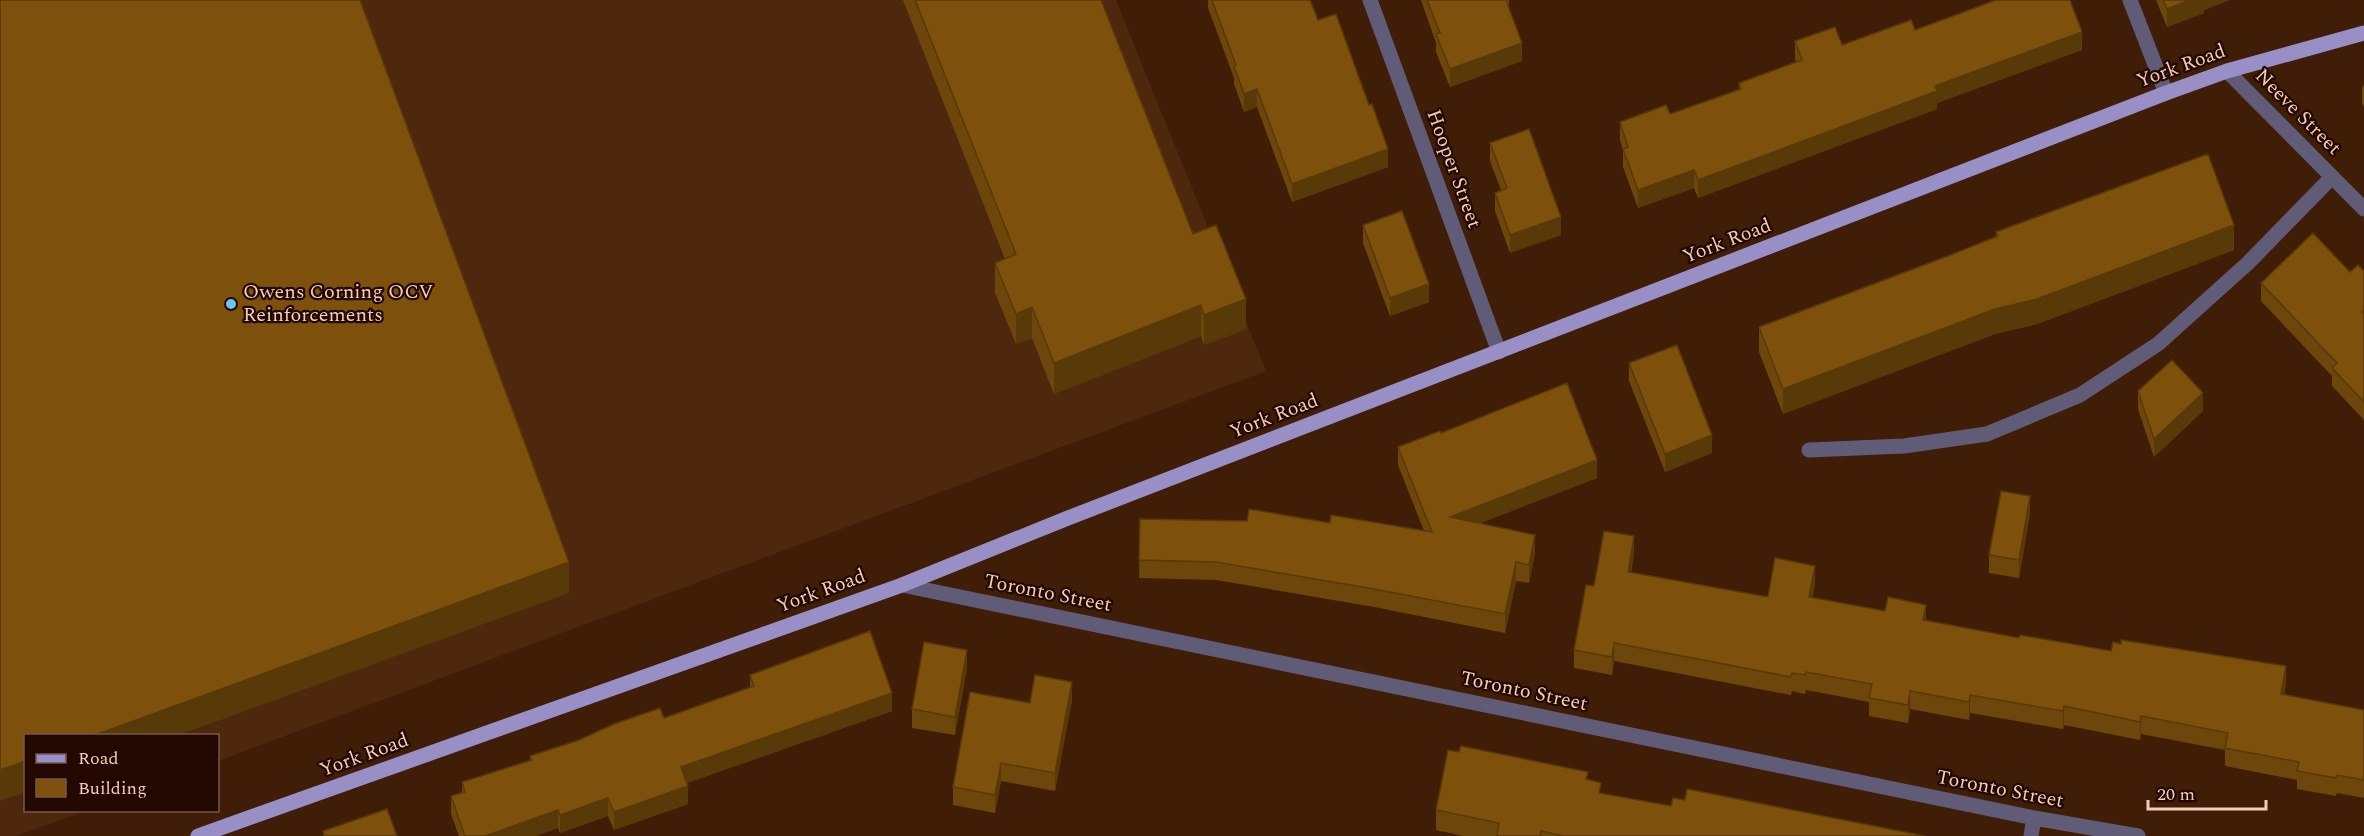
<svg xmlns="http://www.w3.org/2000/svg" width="2364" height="836" viewBox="0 0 2364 836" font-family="Spectral,serif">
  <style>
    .built { fill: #4e280d }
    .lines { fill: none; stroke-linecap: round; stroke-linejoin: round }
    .lane { stroke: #605c78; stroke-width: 15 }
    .street { stroke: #605c78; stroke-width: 15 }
    .primary { stroke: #988fc7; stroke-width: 15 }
    .wall { fill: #6c460a }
    .shaded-wall { fill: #583908 }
    .building { fill: #7d510c; stroke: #583908; stroke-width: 1.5 }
    .poi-dot { fill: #68c4f0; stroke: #220800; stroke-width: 2 }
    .labels { text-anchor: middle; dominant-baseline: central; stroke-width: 4.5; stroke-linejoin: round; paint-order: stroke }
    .street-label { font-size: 20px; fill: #f3cdb7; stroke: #220800 }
    .poi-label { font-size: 20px; fill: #f3cdb7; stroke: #220800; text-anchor: start }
  </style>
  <rect width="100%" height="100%" fill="#401d06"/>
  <path class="built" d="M 0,0 L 1116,0 L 1266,371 L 218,761 L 218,736 L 26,736 L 26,810 L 85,811 L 16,836 L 0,836 Z"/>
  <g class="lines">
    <path class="lane" d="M 1809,450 L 1904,446 L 1987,434 L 2080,395 L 2158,344 L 2248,263 L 2332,177"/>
    <path class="street" d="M 1370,0 L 1499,352
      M 2130,0 L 2166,93
      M 2227,71 L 2364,209
      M 902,585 L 2034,818 L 2138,836
      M 2031,836 L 2034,818"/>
    <path class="primary" d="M 198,836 L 902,585 L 1068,518 L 2166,93 L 2227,71 L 2364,33"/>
  </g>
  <path class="wall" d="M 903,0 L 1101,0 L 1193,234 L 1246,329 L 1204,345 L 1201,336 L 1054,394 L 1032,338 L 1016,344 L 995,293 L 995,263 L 1005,259 Z
    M 1208,0 L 1310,0 L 1318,20 L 1388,167 L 1292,202 L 1257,107 L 1244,112 L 1234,84 L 1234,78 L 1208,8 Z
    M 1421,0 L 1509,0 L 1509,5 L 1508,5 L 1522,61 L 1450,87 L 1436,52 L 1436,43 Z
    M 2156,0 L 2229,0 L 2204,10 L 2204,13 L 2167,27 Z
    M 1915,30 L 2082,50 L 1937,103 L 1937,109 L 1698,198 L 1694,188 L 1638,208 L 1623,167 L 1623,150 L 1620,140 L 1620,122 L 1670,114 L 1739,89 L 1739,83 L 1796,62 L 1795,59 L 1795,41 L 1842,45 Z
    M 2364,85 L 2364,107 L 2362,104 L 2362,87 Z
    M 1490,143 L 1561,235 L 1510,253 L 1495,211 L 1495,193 L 1501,190 L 1490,161 Z
    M 1363,225 L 1429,302 L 1390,316 L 1363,243 Z
    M 1996,232 L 2234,250 L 2037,324 L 1995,334 L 1783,414 L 1759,352 L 1759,327 L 1948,256 L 1996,236 Z
    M 2364,271 L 2364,420 L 2332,386 L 2332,376 L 2261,301 L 2261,283 L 2350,272 Z
    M 1629,363 L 1712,453 L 1665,472 L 1629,381 Z
    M 2138,391 L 2203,411 L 2154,457 L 2138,409 Z
    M 1398,447 L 1597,478 L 1480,523 L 1535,553 L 1529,583 L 1516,581 L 1505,633 L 1374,607 L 1216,580 L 1139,578 L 1140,519 L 1330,523 L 1424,531 L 1398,465 Z
    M 2030,514 L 2019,578 L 1989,573 L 1989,555 Z
    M 1634,554 L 1631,572 L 1768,597 L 1815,584 L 1812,598 L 2019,638 L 2286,684 L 2284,695 L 2364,710 L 2364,798 L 2337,793 L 2336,796 L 2297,789 L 2297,780 L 2225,766 L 2225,750 L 2141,734 L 2140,740 L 2064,725 L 2063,729 L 1970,713 L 1969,720 L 1910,709 L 1908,723 L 1869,716 L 1869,702 L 1806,690 L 1805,694 L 1792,691 L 1791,695 L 1614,661 L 1612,675 L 1574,668 L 1574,650 Z
    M 967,668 L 955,735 L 912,728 L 912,709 Z
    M 750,675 L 892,711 L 687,783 L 688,804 L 614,830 L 608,816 L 560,833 L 558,828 L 535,836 L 459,836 L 451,814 L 451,796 L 462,793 L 462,782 L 530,760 L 530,756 L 664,718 L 750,688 Z
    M 1072,700 L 1055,791 L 1001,781 L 995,813 L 953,805 L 953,787 L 1030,703 Z
    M 1588,780 L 1601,794 L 1671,806 L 1925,836 L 1463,836 L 1436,830 L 1436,810 Z"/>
  <path class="shaded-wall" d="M 2190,0 L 2229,0 L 2204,10 L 2204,13 L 2167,27 L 2167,9 Z
    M 2082,32 L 2082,50 L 1937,103 L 1937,109 L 1698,198 L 1698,180 L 1935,86 Z
    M 1522,43 L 1522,61 L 1450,87 L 1450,69 Z
    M 1257,89 L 1257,107 L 1244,112 L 1244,94 Z
    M 1388,149 L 1388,167 L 1292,202 L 1292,184 Z
    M 1694,170 L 1694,188 L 1638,208 L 1638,190 Z
    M 1561,217 L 1561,235 L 1510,253 L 1510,235 Z
    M 2234,225 L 2234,250 L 2037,324 L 1995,334 L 1783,414 L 1783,389 L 1995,309 Z
    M 1429,284 L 1429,302 L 1390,316 L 1390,298 Z
    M 1246,299 L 1246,329 L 1204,345 L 1204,315 Z
    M 1201,305 L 1201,336 L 1054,394 L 1054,363 Z
    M 1032,307 L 1032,338 L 1016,344 L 1016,314 Z
    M 2203,393 L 2203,411 L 2154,457 L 2154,439 Z
    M 1712,435 L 1712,453 L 1665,472 L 1665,454 Z
    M 1597,460 L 1597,478 L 1450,535 L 1450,517 Z
    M 2030,496 L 2030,514 L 2019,578 L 2019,560 Z
    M 1535,535 L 1535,553 L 1529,583 L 1529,565 Z
    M 1634,536 L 1634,554 L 1628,590 L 1628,572 Z
    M 569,562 L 569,593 L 179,735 L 95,735 Z
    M 1516,562 L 1516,581 L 1505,633 L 1505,614 Z
    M 1815,566 L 1815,584 L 1809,615 L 1809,597 Z
    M 1926,605 L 1926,623 L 1923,620 Z
    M 1614,643 L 1614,661 L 1612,675 L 1612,657 Z
    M 967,650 L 967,668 L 955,735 L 955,717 Z
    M 2286,666 L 2286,684 L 2281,712 L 2281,694 Z
    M 1072,682 L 1072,700 L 1055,791 L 1055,773 Z
    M 1910,691 L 1910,709 L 1908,723 L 1908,705 Z
    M 892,693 L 892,711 L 681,785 L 681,767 Z
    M 1970,695 L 1970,713 L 1969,720 L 1969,702 Z
    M 2064,706 L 2064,725 L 2063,729 L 2063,711 Z
    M 2141,716 L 2141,734 L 2140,740 L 2140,722 Z
    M 26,761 L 26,792 L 0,801 L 0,770 Z
    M 1001,763 L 1001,781 L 995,813 L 995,795 Z
    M 688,786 L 688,804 L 614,830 L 614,812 Z
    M 608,798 L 608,816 L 560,833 L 560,815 Z
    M 558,810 L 558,828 L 535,836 L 485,836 Z"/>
  <path class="building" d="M 0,0 L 360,0 L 569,562 L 95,735 L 26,735 L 26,761 L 0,770 Z
    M 915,0 L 1101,0 L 1193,234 L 1216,225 L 1246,299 L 1204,315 L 1201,305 L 1054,363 L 1032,307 L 1016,314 L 995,263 L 1016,254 Z
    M 1212,0 L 1310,0 L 1318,20 L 1336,14 L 1369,105 L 1372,104 L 1388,149 L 1292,184 L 1257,89 L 1244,94 L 1234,66 L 1236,65 Z
    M 1427,0 L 1506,0 L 1522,43 L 1450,69 L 1436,34 L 1440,33 Z
    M 1996,0 L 2070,0 L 2082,32 L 1935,86 L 1937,91 L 1698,180 L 1694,170 L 1638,190 L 1623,149 L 1628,147 L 1620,122 L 1666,105 L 1670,114 L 1741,89 L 1739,83 L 1802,60 L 1795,41 L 1835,27 L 1842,45 L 1911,20 L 1915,30 Z
    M 2163,0 L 2190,0 L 2167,9 Z
    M 1529,129 L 1561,217 L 1510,235 L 1495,193 L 1507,188 L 1490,143 Z
    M 2208,154 L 2234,225 L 2037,299 L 1995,309 L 1783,389 L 1759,327 L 1948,256 L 1998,236 L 1996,232 L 2012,226 Z
    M 1402,211 L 1429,284 L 1390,298 L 1363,225 Z
    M 2313,233 L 2350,272 L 2358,265 L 2364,271 L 2364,310 L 2362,312 L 2364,314 L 2364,402 L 2332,368 L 2337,363 L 2261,283 Z
    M 1677,345 L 1712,435 L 1665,454 L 1629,363 Z
    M 2172,360 L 2203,393 L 2154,439 L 2138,391 Z
    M 1567,383 L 1597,460 L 1450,517 L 1535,535 L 1529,565 L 1516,562 L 1505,614 L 1374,589 L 1216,562 L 1139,560 L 1140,519 L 1247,521 L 1249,509 L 1330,523 L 1331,515 L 1432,532 L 1398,447 L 1440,431 L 1441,433 Z
    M 2001,491 L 2030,496 L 2019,560 L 1989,555 Z
    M 1604,531 L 1634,536 L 1628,572 L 1768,597 L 1775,558 L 1815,566 L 1809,597 L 1885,611 L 1888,597 L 1926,605 L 1923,620 L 2019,638 L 2020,635 L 2111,651 L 2113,642 L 2121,644 L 2121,640 L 2286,666 L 2281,694 L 2364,710 L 2364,780 L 2337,775 L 2336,778 L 2297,771 L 2299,762 L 2225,748 L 2228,733 L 2141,716 L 2140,722 L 2064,706 L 2063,711 L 1970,695 L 1969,702 L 1910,691 L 1908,705 L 1869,698 L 1872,684 L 1806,672 L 1805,675 L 1792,673 L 1791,677 L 1614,643 L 1612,657 L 1574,650 L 1586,585 L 1594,586 Z
    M 870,631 L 892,693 L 681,767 L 688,786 L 614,812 L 608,798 L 560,815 L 558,810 L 485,836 L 465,836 L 451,796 L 465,792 L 462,782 L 532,760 L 530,756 L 579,740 L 614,724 L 660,708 L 664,718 L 754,686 L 750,675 Z
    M 924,642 L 967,650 L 955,717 L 912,709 Z
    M 1035,675 L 1072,682 L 1055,773 L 1001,763 L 995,795 L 953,787 L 970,692 L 1030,703 Z
    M 1461,746 L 1588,772 L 1586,779 L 1601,783 L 1599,793 L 1671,806 L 1673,798 L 1685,800 L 1687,789 L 1925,836 L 1564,836 L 1541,831 L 1540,836 L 1497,836 L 1499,823 L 1436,810 L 1448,750 L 1459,752 Z
    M 387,809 L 397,836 L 324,836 L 323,831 Z"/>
  <circle class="poi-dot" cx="231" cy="304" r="6"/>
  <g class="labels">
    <g class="street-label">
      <text transform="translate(2181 66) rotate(-20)">York Road</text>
      <text transform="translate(2298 112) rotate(45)">Neeve Street</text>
      <text transform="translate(1454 169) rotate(70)">Hooper Street</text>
      <text transform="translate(1727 241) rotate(-21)">York Road</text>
      <text transform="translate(1274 416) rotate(-21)">York Road</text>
      <text transform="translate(821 591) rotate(-20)">York Road</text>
      <text transform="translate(1048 593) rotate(11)">Toronto Street</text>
      <text transform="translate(1524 691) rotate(12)">Toronto Street</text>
      <text transform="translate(364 755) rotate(-20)">York Road</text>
      <text transform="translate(2000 789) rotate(11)">Toronto Street</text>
    </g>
    <g class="poi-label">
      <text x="243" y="292">Owens Corning OCV<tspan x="243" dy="23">Reinforcements</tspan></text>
    </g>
  </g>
  <rect x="24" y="734" width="195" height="78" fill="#220800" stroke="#765749" stroke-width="1.5"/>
  <rect x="36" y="754" width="30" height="9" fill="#988fc7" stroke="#765749" stroke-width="1.5"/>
  <text x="78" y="764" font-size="18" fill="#f3cdb7">Road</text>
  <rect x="36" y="779" width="30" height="18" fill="#7d510c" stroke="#765749" stroke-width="1.5"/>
  <text x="78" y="794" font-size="18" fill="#f3cdb7">Building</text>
  <path d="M2148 800v9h118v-9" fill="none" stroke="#f3cdb7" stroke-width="3"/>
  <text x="2157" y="800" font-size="18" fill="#f3cdb7" stroke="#220800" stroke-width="4.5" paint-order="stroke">20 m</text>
</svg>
